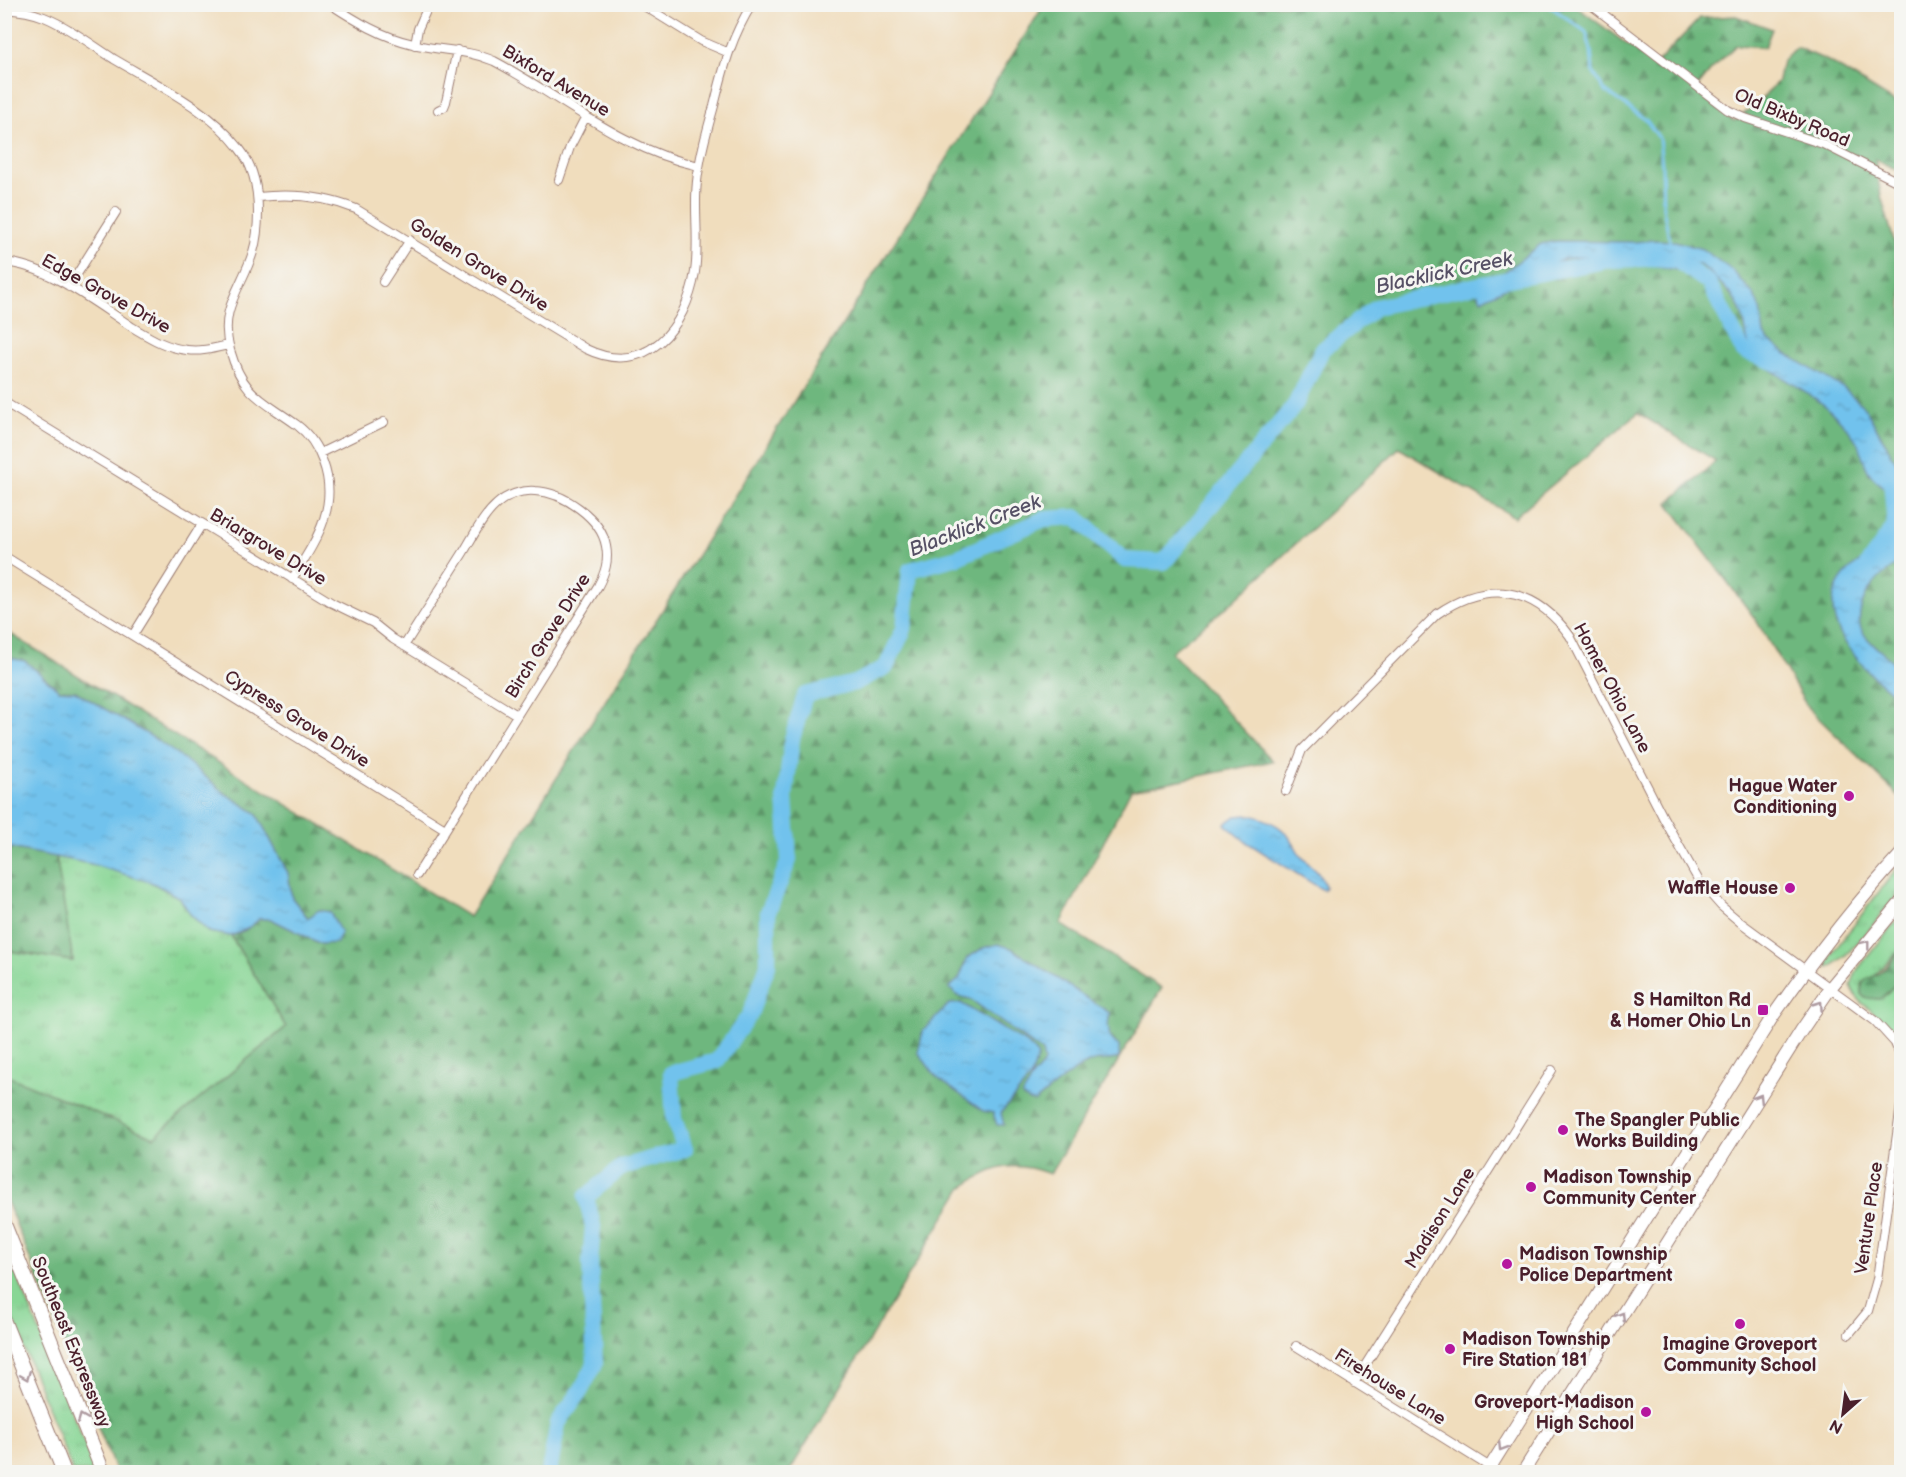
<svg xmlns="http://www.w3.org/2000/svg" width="1906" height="1477" viewBox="0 0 1906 1477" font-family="'Balsamiq Sans',sans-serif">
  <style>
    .grass { fill: url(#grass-tufts); stroke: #697a60; stroke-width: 1.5 }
    .forest { fill: url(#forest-firs); stroke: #5c6b54; stroke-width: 1.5 }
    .water { fill: url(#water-ripples); stroke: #5e708c; stroke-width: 1.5 }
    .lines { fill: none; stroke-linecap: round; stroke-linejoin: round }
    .stream { stroke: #71c2ed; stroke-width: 3 }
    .river { stroke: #71c2ed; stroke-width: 16 }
    .street-casing { stroke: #9d7e74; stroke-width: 10 }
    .primary-casing { stroke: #9d7e74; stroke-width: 14 }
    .highway-casing { stroke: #9d7e74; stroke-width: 16 }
    .street { stroke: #fff; stroke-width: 8 }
    .primary { stroke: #fff; stroke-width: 12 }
    .highway { stroke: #fff; stroke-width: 14 }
    .oneway { stroke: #ae9aa0 }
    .poi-dot { fill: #b5179e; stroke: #f6f6f2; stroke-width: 2 }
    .labels { text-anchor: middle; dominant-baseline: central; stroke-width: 6; stroke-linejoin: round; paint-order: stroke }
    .street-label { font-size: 18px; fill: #4a1f2b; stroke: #f6f6f2 }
    .poi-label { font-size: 18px; font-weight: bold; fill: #4a1f2b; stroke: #f6f6f2; text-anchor: end }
    .water-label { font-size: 20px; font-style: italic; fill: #565065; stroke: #f6f6f2 }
  </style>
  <defs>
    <pattern id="grass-tufts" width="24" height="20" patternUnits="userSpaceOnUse" patternTransform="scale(1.5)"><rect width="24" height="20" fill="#88d695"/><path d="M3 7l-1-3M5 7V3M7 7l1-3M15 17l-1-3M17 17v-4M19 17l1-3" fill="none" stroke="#77b781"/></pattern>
    <pattern id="forest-firs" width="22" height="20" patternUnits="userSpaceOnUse" patternTransform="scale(1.5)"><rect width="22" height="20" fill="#6eb77e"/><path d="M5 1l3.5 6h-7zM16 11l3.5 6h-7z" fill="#5c9467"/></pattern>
    <pattern id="water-ripples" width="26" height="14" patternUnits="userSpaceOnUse" patternTransform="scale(1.5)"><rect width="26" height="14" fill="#71c2ed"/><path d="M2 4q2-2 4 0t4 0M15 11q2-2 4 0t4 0" fill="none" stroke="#63a6cb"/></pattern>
  </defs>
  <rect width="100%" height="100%" fill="#f6f6f2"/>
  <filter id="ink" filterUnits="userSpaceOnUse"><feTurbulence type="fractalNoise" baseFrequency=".0167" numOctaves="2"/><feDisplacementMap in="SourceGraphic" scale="12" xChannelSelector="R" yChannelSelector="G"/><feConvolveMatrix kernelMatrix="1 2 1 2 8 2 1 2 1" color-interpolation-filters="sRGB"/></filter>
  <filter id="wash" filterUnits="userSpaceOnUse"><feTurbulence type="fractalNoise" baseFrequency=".008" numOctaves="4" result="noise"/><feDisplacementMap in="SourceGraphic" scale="24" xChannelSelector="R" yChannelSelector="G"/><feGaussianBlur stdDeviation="1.35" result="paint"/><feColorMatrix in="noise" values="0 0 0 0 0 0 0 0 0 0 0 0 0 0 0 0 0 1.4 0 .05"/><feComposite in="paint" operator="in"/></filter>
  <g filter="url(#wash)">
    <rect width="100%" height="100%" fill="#f0ddbd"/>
    <path class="grass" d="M 56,856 L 112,869 L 153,883 L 180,898 L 190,914 L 209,932 L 231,936 L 286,1027 L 154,1137 L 5,1075 L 4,950 L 73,961 Z
      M 1901,863 L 1901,890 C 1889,905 1843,966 1828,967 L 1828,961 L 1834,951 Z
      M 1901,915 L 1901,949 L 1861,989 L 1861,994 L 1865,998 L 1888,993 L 1901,976 L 1901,1043 C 1889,1017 1856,1007 1851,985 L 1857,970 Z
      M 4,1243 L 96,1472 L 73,1472 L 5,1301 Z"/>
    <path class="forest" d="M 1044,5 L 1574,5 L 1655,65 L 1700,18 L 1736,16 L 1772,29 L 1765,47 L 1736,45 L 1711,70 L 1695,90 L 1734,121 L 1758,103 L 1778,81 L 1782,61 L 1796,47 L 1828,61 L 1901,106 L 1901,172 L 1875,159 L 1881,196 L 1902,269 L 1901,798 L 1808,708 L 1756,620 L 1668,503 L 1716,461 L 1638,413 L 1514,517 L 1399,448 L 1233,602 L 1171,652 L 1273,761 L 1131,790 L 1061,924 L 1162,988 L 1050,1174 C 1012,1160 994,1166 962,1188 L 789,1472 L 116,1472 L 5,1197 L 5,1075 L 154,1137 L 286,1027 L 231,936 L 245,930 L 260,919 L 271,919 L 321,944 L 308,918 L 292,898 L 288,873 L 256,813 L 226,794 L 184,759 L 75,691 L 59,690 L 25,661 L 5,657 L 4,630 L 469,917 Z
      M 4,847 L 56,856 L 73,961 L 5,950 Z
      M 1901,949 C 1902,974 1902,983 1880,999 L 1865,998 L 1861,994 C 1861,978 1867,980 1878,974 C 1887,968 1895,957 1901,949 Z"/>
    <path class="water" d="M 1655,240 L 1675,241 L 1702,249 L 1733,271 L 1754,295 L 1760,309 L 1764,334 L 1767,339 L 1790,356 L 1845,389 L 1865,408 L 1901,470 L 1901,561 C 1892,569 1880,575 1873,585 C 1864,595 1856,616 1861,629 C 1865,639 1892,662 1901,667 L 1901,699 C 1882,687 1863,667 1849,648 C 1827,617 1825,586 1859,562 C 1864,558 1871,557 1876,554 C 1891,545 1902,525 1899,507 C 1896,490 1879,487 1870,474 C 1864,465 1862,454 1858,444 C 1851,430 1837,417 1826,407 C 1805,388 1767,372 1752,353 C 1745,344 1747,329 1743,318 C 1738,300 1728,291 1715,278 C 1706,269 1698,260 1684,264 L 1683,271 C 1643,265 1606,252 1564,259 L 1481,300 L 1473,279 L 1503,273 L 1541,244 L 1557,241 L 1633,242 Z
      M 5,657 L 25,661 L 59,690 L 75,691 L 152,737 L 184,759 L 226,794 L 256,813 L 288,873 L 292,898 L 308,918 L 319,910 L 330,912 L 341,933 L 337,943 L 321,944 L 271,919 L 260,919 L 245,930 L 231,936 L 209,932 L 190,914 L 180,898 L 153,883 L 91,864 L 5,847 Z
      M 1247,815 C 1261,816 1281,825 1289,837 C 1294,843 1297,851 1302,857 C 1310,866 1323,874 1325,887 L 1323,890 L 1246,842 L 1225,824 L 1236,816 Z
      M 998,944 L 1011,948 L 1110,1013 L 1108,1024 L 1110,1038 L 1119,1046 L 1119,1058 C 1109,1062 1100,1058 1091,1062 C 1070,1071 1052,1088 1035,1102 L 1028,1101 L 1022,1096 L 1033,1076 L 1042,1066 L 1044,1061 L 1042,1052 L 970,999 L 958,996 L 949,988 L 959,979 L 967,958 L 983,948 Z
      M 961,1003 L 1029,1045 L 1038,1056 L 1031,1077 L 1001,1113 L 1004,1125 L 997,1125 L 993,1113 L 983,1111 L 936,1077 L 918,1052 L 923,1031 L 949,1004 Z"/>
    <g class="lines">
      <path class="stream" d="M 1547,4 L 1586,32 L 1591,50 L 1593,72 L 1605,91 L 1646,120 L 1659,138 L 1662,165 L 1663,207 L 1670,243"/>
      <path class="river" d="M 1862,572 L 1895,526 L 1891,479 L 1888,474
        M 549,1472 L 558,1423 L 580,1392 L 595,1364 L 590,1263 L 593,1226 L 586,1197 L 622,1167 L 685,1149 L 674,1119 L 671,1073 L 717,1061 L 750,1014 L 768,965 L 768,912 L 789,860 L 785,797 L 792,739 L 805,695 L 855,683 L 886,667 L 904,629 L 910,570 L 958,557 L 1044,519 L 1076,517 L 1125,560 L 1164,562 L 1295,405 L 1322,350 L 1376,307 L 1477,285 L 1610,260 L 1673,258 L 1709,283 L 1743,351 L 1776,363"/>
    </g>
  </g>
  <g filter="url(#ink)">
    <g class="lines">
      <g class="street-casing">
        <path id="street" d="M 330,4 C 356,21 382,37 413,44 C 440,51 467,49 494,61 C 562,97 622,150 699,166
          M 641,4 L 701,41 L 727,52
          M 1590,4 L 1728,110 L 1745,118 L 1823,144 L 1902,184
          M 4,9 C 18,10 32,12 44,17 C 69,27 92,45 114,59 C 156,84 209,109 239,148 C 253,165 258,190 258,212 C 258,225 257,239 253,252 C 242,288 218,309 230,350 C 243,396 263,400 297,425 C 309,434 318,448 323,462 C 340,507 315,542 292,579
          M 415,45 L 418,29 L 429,4
          M 438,110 L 444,107 L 446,102 L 457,50
          M 559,180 L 570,147 L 586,116
          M 258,197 C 293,193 324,196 356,209 L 586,349 C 646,378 686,328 695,272 C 700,238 692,203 699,168 C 702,147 708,127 714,106 C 724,67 730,40 752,4
          M 4,262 C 49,266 95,303 132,327 C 149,337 166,348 187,350 C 201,352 215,348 228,345
          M 383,282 L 410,240
          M 69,287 L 116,212
          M 4,402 L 332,603 L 373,623 L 393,639 L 517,715
          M 320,453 L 384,422
          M 4,556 L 445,829
          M 133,635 L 202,524
          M 404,646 C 424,615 443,584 463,553 C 473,537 482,517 497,504 C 507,495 521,490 535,491 C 563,492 601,518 606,546 C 609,561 605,573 598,586 L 417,875
          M 1286,791 L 1302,750 L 1437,614 C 1487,580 1534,586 1570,636 L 1664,819 L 1699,881 L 1721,906 L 1740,922 L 1875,1021 L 1895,1043 L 1902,1060
          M 1849,1334 L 1868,1311 L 1877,1279 L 1902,1098
          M 1296,1346 L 1498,1472
          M 1354,1383 L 1552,1070"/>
      </g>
      <g class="primary-casing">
        <path id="primary" d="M 1487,1472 L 1773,1016 C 1813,959 1855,904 1902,853
          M 1523,1472 L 1801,1031 L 1831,987 L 1902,901"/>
      </g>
      <g class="highway-casing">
        <path id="highway" d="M 4,1224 L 103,1472
          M 4,1322 L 64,1472"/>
      </g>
      <use href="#street" class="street"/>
      <use href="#primary" class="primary"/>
      <use href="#highway" class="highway"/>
    </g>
    <defs><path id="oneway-chevron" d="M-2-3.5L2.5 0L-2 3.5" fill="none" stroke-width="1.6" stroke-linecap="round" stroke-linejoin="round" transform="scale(1.5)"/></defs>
    <g class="oneway">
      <use href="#oneway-chevron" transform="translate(1866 944) rotate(-52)"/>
      <use href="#oneway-chevron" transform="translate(1819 1005) rotate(-55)"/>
      <use href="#oneway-chevron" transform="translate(1759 1098) rotate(-58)"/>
      <use href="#oneway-chevron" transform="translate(1621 1316) rotate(-58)"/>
      <use href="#oneway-chevron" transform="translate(26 1376) rotate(68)"/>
      <use href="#oneway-chevron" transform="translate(82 1418) rotate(-112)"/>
      <use href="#oneway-chevron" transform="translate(1502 1447) rotate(122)"/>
    </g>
  </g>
  <g class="poi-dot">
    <circle cx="1849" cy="796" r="6"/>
    <circle cx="1790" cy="888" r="6"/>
    <rect x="1757" y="1004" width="12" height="12" rx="3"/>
    <circle cx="1563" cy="1130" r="6"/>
    <circle cx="1531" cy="1187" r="6"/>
    <circle cx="1507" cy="1264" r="6"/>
    <circle cx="1740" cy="1324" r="6"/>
    <circle cx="1450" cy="1349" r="6"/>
    <circle cx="1646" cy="1412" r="6"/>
  </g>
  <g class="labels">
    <g class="street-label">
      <text transform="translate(556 81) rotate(31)">Bixford Avenue</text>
      <text transform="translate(1792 118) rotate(23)">Old Bixby Road</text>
      <text transform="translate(479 265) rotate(32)">Golden Grove Drive</text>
      <text transform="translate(106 294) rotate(29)">Edge Grove Drive</text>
      <text transform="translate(268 547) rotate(31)">Briargrove Drive</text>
      <text transform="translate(548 636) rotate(-58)">Birch Grove Drive</text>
      <text transform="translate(1612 688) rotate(62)">Homer Ohio Lane</text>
      <text transform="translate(297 719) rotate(32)">Cypress Grove Drive</text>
      <text transform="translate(1440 1218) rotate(-58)">Madison Lane</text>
      <text transform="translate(1869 1218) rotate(-82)">Venture Place</text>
      <text transform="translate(71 1342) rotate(68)">Southeast Expressway</text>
      <text transform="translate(1390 1387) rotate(32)">Firehouse Lane</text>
    </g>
    <g class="poi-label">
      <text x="1837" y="786">Hague Water<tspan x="1837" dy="21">Conditioning</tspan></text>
      <text x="1778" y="888">Waffle House</text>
      <text x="1751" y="1000">S Hamilton Rd<tspan x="1751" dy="21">&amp; Homer Ohio Ln</tspan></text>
      <text x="1575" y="1120" text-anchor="start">The Spangler Public<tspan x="1575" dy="21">Works Building</tspan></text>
      <text x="1543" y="1177" text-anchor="start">Madison Township<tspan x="1543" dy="21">Community Center</tspan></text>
      <text x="1519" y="1254" text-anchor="start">Madison Township<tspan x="1519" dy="21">Police Department</tspan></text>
      <text x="1462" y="1339" text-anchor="start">Madison Township<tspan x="1462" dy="21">Fire Station 181</tspan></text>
      <text x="1740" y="1344" text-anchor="middle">Imagine Groveport<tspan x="1740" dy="21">Community School</tspan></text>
      <text x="1634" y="1402">Groveport-Madison<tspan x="1634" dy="21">High School</tspan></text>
    </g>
    <g class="water-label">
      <text transform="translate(1444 273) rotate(-12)">Blacklick Creek</text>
      <text transform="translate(975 526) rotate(-21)">Blacklick Creek</text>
    </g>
  </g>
  <rect width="1906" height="1477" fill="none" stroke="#f6f6f2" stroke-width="24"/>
  <g transform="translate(1843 1414) rotate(208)" stroke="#f6f6f2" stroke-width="4.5" paint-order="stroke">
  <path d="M0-4.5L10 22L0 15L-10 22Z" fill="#4a1f2b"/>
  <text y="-9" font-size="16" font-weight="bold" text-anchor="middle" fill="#4a1f2b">N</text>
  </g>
</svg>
